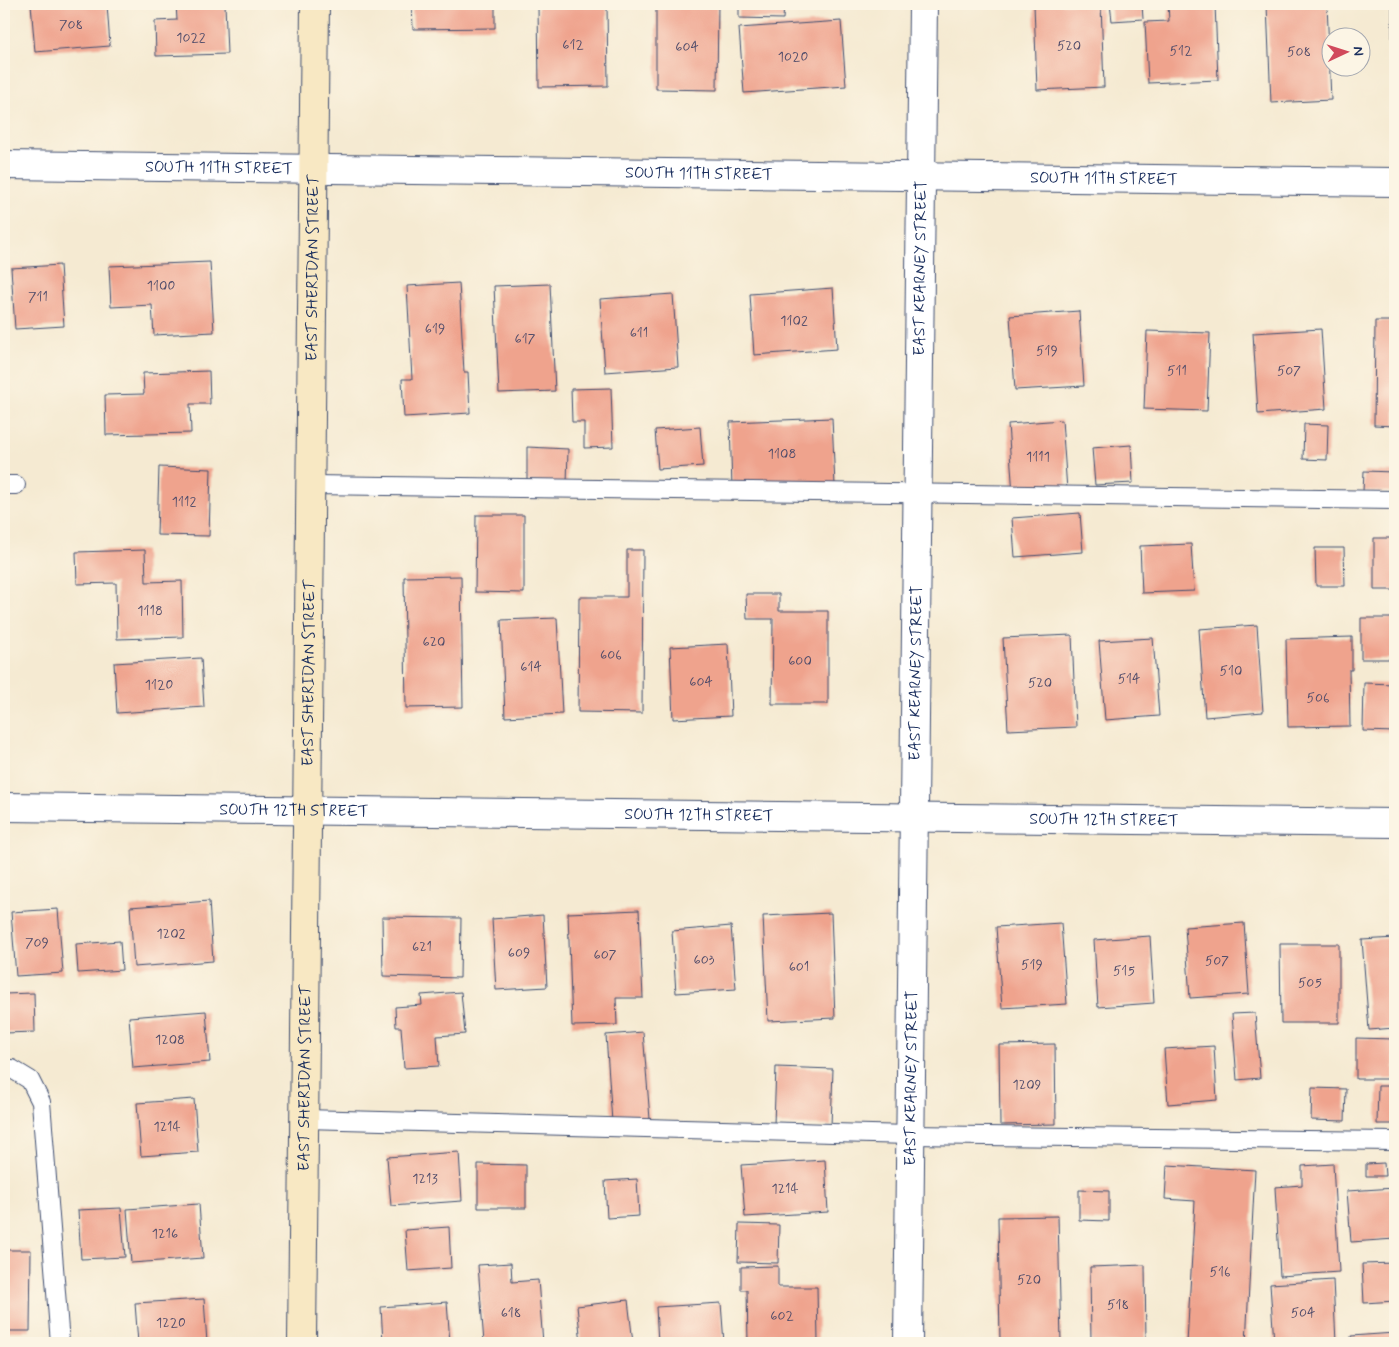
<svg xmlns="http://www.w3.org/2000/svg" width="1399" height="1347" viewBox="0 0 1399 1347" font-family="Mynerve,sans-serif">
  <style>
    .building { fill: #efa38d }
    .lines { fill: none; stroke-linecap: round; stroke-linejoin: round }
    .lane-casing { stroke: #3c4b6f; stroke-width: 20 }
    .street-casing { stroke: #3c4b6f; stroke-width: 30 }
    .secondary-casing { stroke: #3c4b6f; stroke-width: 30 }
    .lane { stroke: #fff; stroke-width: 18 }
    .street { stroke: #fff; stroke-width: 28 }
    .secondary { stroke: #f8e8c3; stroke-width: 28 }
    .labels { text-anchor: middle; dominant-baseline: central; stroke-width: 4; stroke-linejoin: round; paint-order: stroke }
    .number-label { font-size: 14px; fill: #504c6a }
    .street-label { font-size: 16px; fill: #1b2f5e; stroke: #fcf5e5 }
  </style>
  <rect width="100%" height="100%" fill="#fcf5e5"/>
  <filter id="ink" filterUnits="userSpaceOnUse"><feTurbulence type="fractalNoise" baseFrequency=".02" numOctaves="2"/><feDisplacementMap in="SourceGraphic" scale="10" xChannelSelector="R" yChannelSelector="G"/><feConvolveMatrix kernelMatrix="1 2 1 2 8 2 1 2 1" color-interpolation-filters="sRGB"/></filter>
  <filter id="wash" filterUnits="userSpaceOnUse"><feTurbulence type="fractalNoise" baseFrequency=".0096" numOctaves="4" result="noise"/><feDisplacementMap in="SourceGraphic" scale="20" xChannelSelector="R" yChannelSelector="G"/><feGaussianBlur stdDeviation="1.12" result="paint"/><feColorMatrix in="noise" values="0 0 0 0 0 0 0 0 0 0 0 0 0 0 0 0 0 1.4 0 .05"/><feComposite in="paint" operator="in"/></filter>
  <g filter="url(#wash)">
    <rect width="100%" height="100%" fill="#f5ead2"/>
    <g id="blocks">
      <path class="building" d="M 31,4 L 107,4 L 110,46 L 35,52 Z
        M 176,4 L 225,4 L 227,54 L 156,56 L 155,21 L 177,20 Z
        M 412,4 L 495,4 L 495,28 L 413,29 Z
        M 538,4 L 607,4 L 608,86 L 539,87 Z
        M 656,4 L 718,4 L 717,90 L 656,89 Z
        M 739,4 L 784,4 L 783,19 L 739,18 Z
        M 1034,4 L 1101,4 L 1104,87 L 1037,90 Z
        M 1110,4 L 1142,4 L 1143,19 L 1112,21 Z
        M 1168,4 L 1215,4 L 1218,80 L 1148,83 L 1145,22 L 1169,21 Z
        M 1291,4 L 1327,4 L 1331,100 L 1271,103 L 1267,5 Z
        M 1392,4 L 1395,4 L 1395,82 L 1392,82 Z
        M 841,21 L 846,86 L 744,93 L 739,28 Z
        M 210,262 L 214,332 L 154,335 L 152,305 L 111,307 L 109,266 Z
        M 60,265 L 64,326 L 15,329 L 11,268 Z
        M 459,283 L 464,372 L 468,372 L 470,413 L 404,417 L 402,379 L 412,379 L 407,286 Z
        M 550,284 L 555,391 L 499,393 L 494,286 Z
        M 833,288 L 837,349 L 754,355 L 750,294 Z
        M 673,294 L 678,367 L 605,372 L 600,299 Z
        M 1079,311 L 1084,386 L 1015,390 L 1010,316 Z
        M 1375,321 L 1395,321 L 1395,426 L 1374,425 Z
        M 1321,329 L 1326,409 L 1258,414 L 1253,333 Z
        M 1147,331 L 1210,333 L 1207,411 L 1144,409 Z
        M 209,371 L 210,404 L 190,404 L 191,433 L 106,435 L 105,395 L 144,394 L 143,373 Z
        M 611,388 L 613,447 L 584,448 L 584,422 L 572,422 L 571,389 Z
        M 832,418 L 835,486 L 732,489 L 730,422 Z
        M 1062,420 L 1067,490 L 1013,494 L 1008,424 Z
        M 1304,424 L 1328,425 L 1327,460 L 1303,459 Z
        M 700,427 L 703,466 L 658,469 L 655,430 Z
        M 1131,445 L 1133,483 L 1095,485 L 1092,448 Z
        M 527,447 L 568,449 L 567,484 L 527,482 Z
        M 159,467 L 211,469 L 209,536 L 157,535 Z
        M 1364,471 L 1394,472 L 1393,492 L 1363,491 Z
        M 1080,513 L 1083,552 L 1015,557 L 1012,518 Z
        M 476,515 L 524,515 L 524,593 L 475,592 Z
        M 1374,538 L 1395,538 L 1395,590 L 1374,590 Z
        M 1191,544 L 1194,591 L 1142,593 L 1140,546 Z
        M 1315,548 L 1344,548 L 1345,586 L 1316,586 Z
        M 145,550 L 146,582 L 182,581 L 183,637 L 117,639 L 116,583 L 77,584 L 76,552 Z
        M 627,550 L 643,550 L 642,713 L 578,712 L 579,597 L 627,597 Z
        M 461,576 L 463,707 L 406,708 L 404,577 Z
        M 746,594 L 779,594 L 779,611 L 828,611 L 828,704 L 772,704 L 773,619 L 747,619 Z
        M 557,618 L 562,714 L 505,717 L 501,620 Z
        M 1361,618 L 1395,618 L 1395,659 L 1361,659 Z
        M 1257,625 L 1263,712 L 1205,717 L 1199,629 Z
        M 1072,635 L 1076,727 L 1008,730 L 1003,638 Z
        M 1352,637 L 1352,670 L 1349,670 L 1350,726 L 1288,727 L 1286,639 Z
        M 1153,638 L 1159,716 L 1105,720 L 1099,641 Z
        M 728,644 L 731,716 L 673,719 L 670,647 Z
        M 201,658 L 204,707 L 117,713 L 114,663 Z
        M 1364,683 L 1395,684 L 1395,732 L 1363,731 Z
        M 209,901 L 213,961 L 134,967 L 130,907 Z
        M 58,909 L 63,973 L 16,976 L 11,912 Z
        M 639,910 L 643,998 L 616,998 L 617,1025 L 572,1026 L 568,913 Z
        M 831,913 L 835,1018 L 768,1021 L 763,916 Z
        M 543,915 L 547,987 L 496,990 L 492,919 Z
        M 382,917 L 461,918 L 460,978 L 383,976 Z
        M 1061,923 L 1067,1004 L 1002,1008 L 996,927 Z
        M 1244,923 L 1249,994 L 1190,998 L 1185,927 Z
        M 731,926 L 736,989 L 676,993 L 672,931 Z
        M 1150,936 L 1154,1003 L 1098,1007 L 1094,940 Z
        M 1395,938 L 1395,1028 L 1369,1030 L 1362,940 Z
        M 120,941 L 122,970 L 78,973 L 76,944 Z
        M 1280,944 L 1339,944 L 1339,1023 L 1281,1023 Z
        M 461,992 L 465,1034 L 437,1036 L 439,1066 L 404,1068 L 401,1027 L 396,1027 L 395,1007 L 422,1005 L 421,995 Z
        M 34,993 L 35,1032 L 4,1033 L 4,994 Z
        M 206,1011 L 210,1062 L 133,1068 L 129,1017 Z
        M 1255,1013 L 1260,1078 L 1237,1080 L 1232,1014 Z
        M 643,1032 L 650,1119 L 612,1122 L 606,1035 Z
        M 1356,1038 L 1394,1039 L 1394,1079 L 1356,1079 Z
        M 1055,1044 L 1056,1124 L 1000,1125 L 999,1045 Z
        M 1214,1046 L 1217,1100 L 1168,1104 L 1164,1049 Z
        M 776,1067 L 833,1069 L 831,1126 L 774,1124 Z
        M 1378,1086 L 1395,1086 L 1395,1124 L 1377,1124 Z
        M 1312,1088 L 1346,1089 L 1345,1121 L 1311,1120 Z
        M 194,1099 L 198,1152 L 141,1156 L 137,1103 Z
        M 459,1152 L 462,1201 L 391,1206 L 387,1157 Z
        M 825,1160 L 828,1212 L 745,1217 L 741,1165 Z
        M 1384,1163 L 1385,1176 L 1366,1176 L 1366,1164 Z
        M 478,1164 L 526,1165 L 526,1208 L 478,1208 Z
        M 1333,1164 L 1339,1272 L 1280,1276 L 1275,1187 L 1302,1185 L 1302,1166 Z
        M 1167,1165 L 1255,1170 L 1246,1343 L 1187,1343 L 1195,1201 L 1165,1199 Z
        M 637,1179 L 639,1216 L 607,1218 L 605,1181 Z
        M 1395,1188 L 1395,1239 L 1351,1242 L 1347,1191 Z
        M 1079,1190 L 1109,1191 L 1109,1221 L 1079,1220 Z
        M 199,1204 L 203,1258 L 131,1263 L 127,1209 Z
        M 121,1208 L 125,1257 L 81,1259 L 78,1210 Z
        M 1058,1216 L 1061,1343 L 1000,1343 L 998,1217 Z
        M 739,1224 L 779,1225 L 778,1263 L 738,1262 Z
        M 449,1227 L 451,1268 L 408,1271 L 405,1230 Z
        M 4,1250 L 31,1250 L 30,1331 L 4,1331 Z
        M 511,1263 L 512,1282 L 538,1280 L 543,1343 L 484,1343 L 478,1265 Z
        M 1395,1263 L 1395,1301 L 1364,1303 L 1362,1264 Z
        M 1145,1265 L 1146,1343 L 1091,1343 L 1090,1267 Z
        M 778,1266 L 778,1287 L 817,1287 L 818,1343 L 748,1343 L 747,1290 L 741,1290 L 741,1267 Z
        M 1333,1280 L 1336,1343 L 1274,1343 L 1270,1284 Z
        M 204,1299 L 207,1343 L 138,1343 L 135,1303 Z
        M 628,1300 L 633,1343 L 581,1343 L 577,1306 Z
        M 447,1302 L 450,1343 L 383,1343 L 381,1307 Z
        M 721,1303 L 724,1343 L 658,1343 L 656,1307 Z
        M 1395,1333 L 1395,1343 L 1352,1343 L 1351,1336 Z"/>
    </g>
  </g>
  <g filter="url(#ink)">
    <use href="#blocks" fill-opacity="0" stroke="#3c4b6f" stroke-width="1"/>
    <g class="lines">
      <g class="lane-casing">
        <path id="lane" d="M 4,485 L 16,485
          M 311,485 L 1395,500
          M 4,1069 L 12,1069 L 30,1080 L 41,1102 L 60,1343
          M 304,1119 L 910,1135 L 1395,1141"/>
      </g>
      <g class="street-casing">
        <g id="street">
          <path id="s1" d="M 4,165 L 1395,182"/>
          <path id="s2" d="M 4,807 L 1395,823"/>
          <path id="s3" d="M 908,1343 L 923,4"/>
        </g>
      </g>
      <g class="secondary-casing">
        <g id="secondary">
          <path id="s4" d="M 302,1343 L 315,4"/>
        </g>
      </g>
      <use href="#lane" class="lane"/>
      <use href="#street" class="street"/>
      <use href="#secondary" class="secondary"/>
    </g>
  </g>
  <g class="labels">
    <g class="number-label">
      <text x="71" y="25">708</text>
      <text x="191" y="38">1022</text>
      <text x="573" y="45">612</text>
      <text x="1069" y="46">520</text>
      <text x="687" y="47">604</text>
      <text x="1181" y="51">512</text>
      <text x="1299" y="52">508</text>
      <text x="793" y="57">1020</text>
      <text x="161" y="286">1100</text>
      <text x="38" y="297">711</text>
      <text x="794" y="321">1102</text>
      <text x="435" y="329">619</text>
      <text x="639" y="333">611</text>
      <text x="525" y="339">617</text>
      <text x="1047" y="351">519</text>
      <text x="1177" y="371">511</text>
      <text x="1289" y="371">507</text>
      <text x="782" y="454">1108</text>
      <text x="1038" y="457">1111</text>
      <text x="184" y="502">1112</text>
      <text x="150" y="611">1118</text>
      <text x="434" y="642">620</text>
      <text x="611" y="655">606</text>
      <text x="800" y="661">600</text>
      <text x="531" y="667">614</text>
      <text x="1231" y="671">510</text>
      <text x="1129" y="679">514</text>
      <text x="701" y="682">604</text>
      <text x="1040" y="683">520</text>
      <text x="159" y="685">1120</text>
      <text x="1318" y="698">506</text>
      <text x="171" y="934">1202</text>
      <text x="37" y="943">709</text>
      <text x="422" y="947">621</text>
      <text x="519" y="953">609</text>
      <text x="605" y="955">607</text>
      <text x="704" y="960">603</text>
      <text x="1217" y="961">507</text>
      <text x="1032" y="965">519</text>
      <text x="799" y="967">601</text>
      <text x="1124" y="971">515</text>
      <text x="1310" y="983">505</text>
      <text x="170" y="1040">1208</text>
      <text x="1027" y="1085">1209</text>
      <text x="167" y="1127">1214</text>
      <text x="425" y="1179">1213</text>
      <text x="785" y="1189">1214</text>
      <text x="165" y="1234">1216</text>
      <text x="1220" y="1272">516</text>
      <text x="1029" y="1280">520</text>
      <text x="1118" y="1305">518</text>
      <text x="511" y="1313">618</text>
      <text x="1303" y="1313">504</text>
      <text x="782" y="1316">602</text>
      <text x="171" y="1323">1220</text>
    </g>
    <g class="street-label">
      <text stroke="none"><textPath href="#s1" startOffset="215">SOUTH 11TH STREET</textPath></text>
      <text stroke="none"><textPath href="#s1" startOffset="695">SOUTH 11TH STREET</textPath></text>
      <text stroke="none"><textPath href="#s1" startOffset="1100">SOUTH 11TH STREET</textPath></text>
      <text stroke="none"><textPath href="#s4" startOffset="1075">EAST SHERIDAN STREET</textPath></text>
      <text stroke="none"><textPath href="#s3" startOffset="1075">EAST KEARNEY STREET</textPath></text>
      <text stroke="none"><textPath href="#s4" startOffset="670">EAST SHERIDAN STREET</textPath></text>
      <text stroke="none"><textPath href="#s3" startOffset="670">EAST KEARNEY STREET</textPath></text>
      <text stroke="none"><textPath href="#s2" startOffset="290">SOUTH 12TH STREET</textPath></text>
      <text stroke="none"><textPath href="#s2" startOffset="695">SOUTH 12TH STREET</textPath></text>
      <text stroke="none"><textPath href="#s2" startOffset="1100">SOUTH 12TH STREET</textPath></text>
      <text stroke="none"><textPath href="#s4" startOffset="265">EAST SHERIDAN STREET</textPath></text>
      <text stroke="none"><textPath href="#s3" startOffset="265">EAST KEARNEY STREET</textPath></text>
    </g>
  </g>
  <rect width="1399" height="1347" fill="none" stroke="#fcf5e5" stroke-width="20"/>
  <g transform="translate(1346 52) rotate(86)"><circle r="24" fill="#fcf5e5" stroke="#a2a6af"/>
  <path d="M0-4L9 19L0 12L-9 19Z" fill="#d1495b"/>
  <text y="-8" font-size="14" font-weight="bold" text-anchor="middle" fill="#1b2f5e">N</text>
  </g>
</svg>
